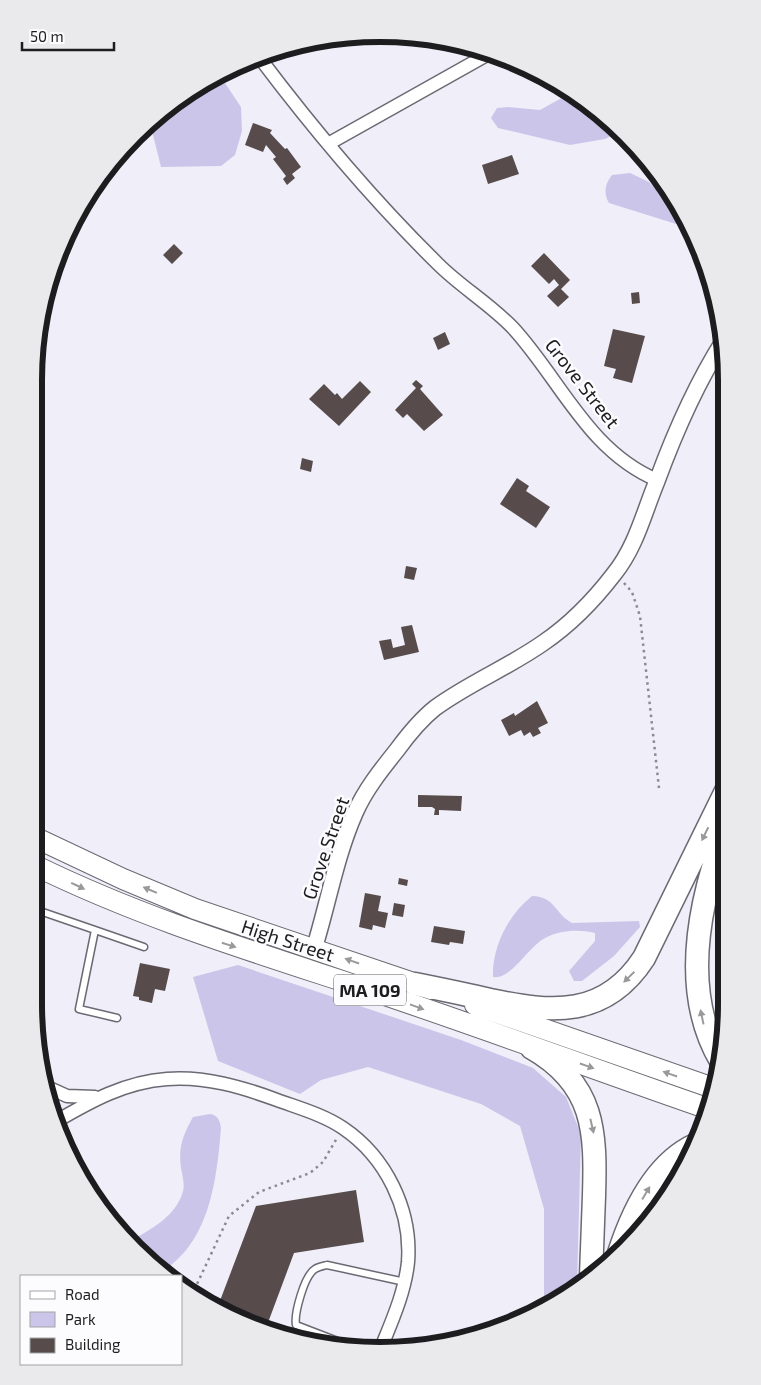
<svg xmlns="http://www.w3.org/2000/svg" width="761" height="1385" viewBox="0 0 761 1385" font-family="'Exo 2',sans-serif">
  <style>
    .green { fill: #cbc6e9 }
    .building { fill: #574c4b }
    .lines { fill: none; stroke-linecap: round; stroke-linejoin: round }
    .service-casing { stroke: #6b6a73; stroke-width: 9 }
    .minor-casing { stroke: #6b6a73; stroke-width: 15 }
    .tertiary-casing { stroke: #6b6a73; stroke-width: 18 }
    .primary-casing { stroke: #6b6a73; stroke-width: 22 }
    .motorway-casing { stroke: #6b6a73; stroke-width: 25 }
    .path { stroke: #8a8a91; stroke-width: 2.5; stroke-dasharray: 2.5 4; stroke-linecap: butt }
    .service { stroke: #fff; stroke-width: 6 }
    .minor { stroke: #fff; stroke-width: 12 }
    .tertiary { stroke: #fff; stroke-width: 15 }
    .primary { stroke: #fff; stroke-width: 20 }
    .motorway { stroke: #fff; stroke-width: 22 }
    .oneway { fill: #99999b }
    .labels { text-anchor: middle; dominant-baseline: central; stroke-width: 5; stroke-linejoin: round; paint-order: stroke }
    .shield { fill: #fcfcfe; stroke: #606063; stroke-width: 1 }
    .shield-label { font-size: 18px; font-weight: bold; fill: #1d1d20 }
    .street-label { font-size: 19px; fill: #1d1d20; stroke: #fcfcfe }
    .rim { fill: none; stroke: #1d1d20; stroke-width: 6 }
  </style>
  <rect width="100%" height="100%" fill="#efeef9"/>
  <path class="green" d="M 219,74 L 241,107 L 242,131 L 235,155 L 221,166 L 161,167 L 151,127 L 185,96 Z
    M 567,95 L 576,98 L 588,111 L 606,117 L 619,132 L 605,139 L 570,145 L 498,128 L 491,118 L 497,108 L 508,107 L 540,110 Z
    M 630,173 L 649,182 L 663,196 L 674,199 L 689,228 L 609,203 C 603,193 605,184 612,175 Z
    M 532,896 C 556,897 554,913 572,923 L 639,921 L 640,927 L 614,956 L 582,981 L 574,981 L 569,971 L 595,941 L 595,933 C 579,929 560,930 545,938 C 529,946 510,981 493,977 C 492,947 508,915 532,896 Z
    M 238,965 L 461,1040 L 533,1068 L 566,1097 L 581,1134 L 577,1285 L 513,1325 L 498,1328 L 500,1323 L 544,1301 L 544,1209 L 520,1126 L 481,1104 L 368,1067 L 321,1080 L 300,1094 L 218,1061 L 193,977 Z
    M 210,1114 C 218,1115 220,1121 221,1128 C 217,1178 210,1241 164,1270 L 132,1240 C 152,1229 177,1215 183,1191 C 185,1183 182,1175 181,1168 C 178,1147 183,1135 193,1117 Z"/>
  <path class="building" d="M 253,123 L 272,130 L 270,133 L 285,149 L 287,148 L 301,167 L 292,174 L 295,178 L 287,185 L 283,179 L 286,176 L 273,159 L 276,157 L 266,145 L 263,152 L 245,145 Z
    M 512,155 L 519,174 L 488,184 L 482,165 Z
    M 174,244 L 183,253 L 172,264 L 163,255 Z
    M 544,253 L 570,280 L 561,289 L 569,297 L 558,307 L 547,296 L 559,285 L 554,279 L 549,284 L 531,266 Z
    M 639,292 L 640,303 L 632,304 L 631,293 Z
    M 613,329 L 645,336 L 632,383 L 613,378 L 616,369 L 604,366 Z
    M 445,332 L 450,344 L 438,350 L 433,338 Z
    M 416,380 L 423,386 L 420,389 L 443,415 L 424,431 L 407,414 L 403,418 L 395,410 L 416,388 L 412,384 Z
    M 360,381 L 371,392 L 339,426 L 309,399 L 324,384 L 335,395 L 337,393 L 342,399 Z
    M 302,458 L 313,461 L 311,472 L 300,469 Z
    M 517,478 L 529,486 L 526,491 L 550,507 L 536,528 L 500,504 Z
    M 406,566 L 417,568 L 414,580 L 404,578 Z
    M 412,625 L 419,652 L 384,660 L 379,641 L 391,639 L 393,648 L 405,645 L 401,627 Z
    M 537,701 L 548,723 L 538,728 L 541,733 L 533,737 L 530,732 L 524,736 L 521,730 L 509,736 L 501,720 L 514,713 L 515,716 Z
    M 418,795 L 462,796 L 461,811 L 439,810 L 439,815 L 434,815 L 435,809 L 432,807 L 418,807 Z
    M 399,878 L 408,880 L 407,886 L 398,884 Z
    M 365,893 L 381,896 L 378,911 L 388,913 L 385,928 L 373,925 L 372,930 L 359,927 Z
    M 394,903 L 405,905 L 403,917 L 392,915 Z
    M 434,926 L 465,931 L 463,944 L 450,942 L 449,945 L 431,942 Z
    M 140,963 L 170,969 L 165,991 L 155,989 L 152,1003 L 139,1000 L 139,997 L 133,996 Z
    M 356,1190 L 364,1242 L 294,1253 L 266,1328 L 218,1306 L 256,1206 Z"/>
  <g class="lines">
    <g class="service-casing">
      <path id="service" d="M 34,909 L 95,930 L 79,1009 L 117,1018
        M 95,930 L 144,947
        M 348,1345 L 296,1325 C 294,1314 304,1276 315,1269 C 318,1267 323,1266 327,1265 L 405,1282"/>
    </g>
    <g class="minor-casing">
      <path id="minor" d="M 259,57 C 314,130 373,200 438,264 C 461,287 490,304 513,328 C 560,379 588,451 657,480
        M 328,144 L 492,52
        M 47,1087 L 67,1096 L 95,1097
        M 51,1109 L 57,1120
        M 55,1122 C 91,1101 125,1082 167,1079 C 205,1076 242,1087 277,1100 C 299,1108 324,1115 343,1128 C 386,1157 412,1210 408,1262 C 405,1292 392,1321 381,1348"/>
    </g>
    <g class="tertiary-casing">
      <path id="tertiary" d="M 314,949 C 328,904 336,856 355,813 C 365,790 381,770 397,750 C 408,735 420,720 435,708 C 469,683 509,667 543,643 C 571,624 594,600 614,574 C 636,547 644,512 657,481 C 675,432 696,384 724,340"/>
    </g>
    <g class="primary-casing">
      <path id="primary" d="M 34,837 L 123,879 L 195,909 L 431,989
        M 34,865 C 144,919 255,952 370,990 C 484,1028 596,1070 709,1109
        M 475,1005 L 716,1089"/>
    </g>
    <g class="motorway-casing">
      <path id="motorway" d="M 415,984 C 440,989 465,994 490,1000 C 552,1013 605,1018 644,958 L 726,791
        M 532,1048 C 595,1084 596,1132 594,1196 C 593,1223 592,1250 591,1276
        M 721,1061 C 680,992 699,901 726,829
        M 619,1253 C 632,1213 654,1164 695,1145"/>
    </g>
    <path class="path" d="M 624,583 L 632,592 L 640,616 L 659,788
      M 188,1293 L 197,1284 L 229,1216 L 259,1192 L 310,1173 L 323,1162 L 337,1138"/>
    <use href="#service" class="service"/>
    <use href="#minor" class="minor"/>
    <use href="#tertiary" class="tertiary"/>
    <use href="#primary" class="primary"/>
    <use href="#motorway" class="motorway"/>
  </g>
  <defs><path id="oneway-solid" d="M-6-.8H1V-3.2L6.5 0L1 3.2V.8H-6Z" transform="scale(1.25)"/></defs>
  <g class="oneway">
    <use href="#oneway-solid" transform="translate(705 834) rotate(116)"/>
    <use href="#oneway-solid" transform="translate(78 886) rotate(25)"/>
    <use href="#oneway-solid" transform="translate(150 890) rotate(-157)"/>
    <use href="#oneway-solid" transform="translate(229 945) rotate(18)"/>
    <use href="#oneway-solid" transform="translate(352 961) rotate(-161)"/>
    <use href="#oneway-solid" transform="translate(629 977) rotate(136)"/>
    <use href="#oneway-solid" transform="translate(417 1007) rotate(20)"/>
    <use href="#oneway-solid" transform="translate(702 1017) rotate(-102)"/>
    <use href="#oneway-solid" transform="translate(587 1066) rotate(19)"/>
    <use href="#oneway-solid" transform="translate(670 1074) rotate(-161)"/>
    <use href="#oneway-solid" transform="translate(592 1126) rotate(77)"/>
    <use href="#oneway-solid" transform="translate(646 1193) rotate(-59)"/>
  </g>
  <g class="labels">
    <rect class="shield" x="334" y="974.5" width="72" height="31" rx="4"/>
    <g class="shield-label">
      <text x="370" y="990">MA 109</text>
    </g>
    <g class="street-label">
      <text transform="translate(583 383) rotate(52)">Grove Street</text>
      <text transform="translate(325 848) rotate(-71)">Grove Street</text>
      <text transform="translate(288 940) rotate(18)">High Street</text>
    </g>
  </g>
  <path d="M0 0H761V1385H0ZM380 42H380A338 338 0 0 1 718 380V1004A338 338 0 0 1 380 1342H380A338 338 0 0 1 42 1004V380A338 338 0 0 1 380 42Z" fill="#eaeaec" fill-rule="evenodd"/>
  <path class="rim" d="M380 42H380A338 338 0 0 1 718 380V1004A338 338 0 0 1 380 1342H380A338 338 0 0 1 42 1004V380A338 338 0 0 1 380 42Z"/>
  <rect x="20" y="1275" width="162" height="90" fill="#fcfcfe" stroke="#a3a3a5"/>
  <rect x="30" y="1291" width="25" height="8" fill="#ffffff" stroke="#a3a3a5"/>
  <text x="65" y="1300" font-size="15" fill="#1d1d20">Road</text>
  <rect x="30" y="1312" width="25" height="15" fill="#cbc6e9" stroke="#a3a3a5"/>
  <text x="65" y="1325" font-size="15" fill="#1d1d20">Park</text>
  <rect x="30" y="1338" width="25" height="15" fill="#574c4b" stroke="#a3a3a5"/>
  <text x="65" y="1350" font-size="15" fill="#1d1d20">Building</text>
  <path d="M22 42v8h92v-8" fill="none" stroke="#1d1d20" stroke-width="2.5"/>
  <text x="30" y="42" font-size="15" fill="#1d1d20" stroke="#fcfcfe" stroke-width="4" paint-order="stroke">50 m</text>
</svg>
